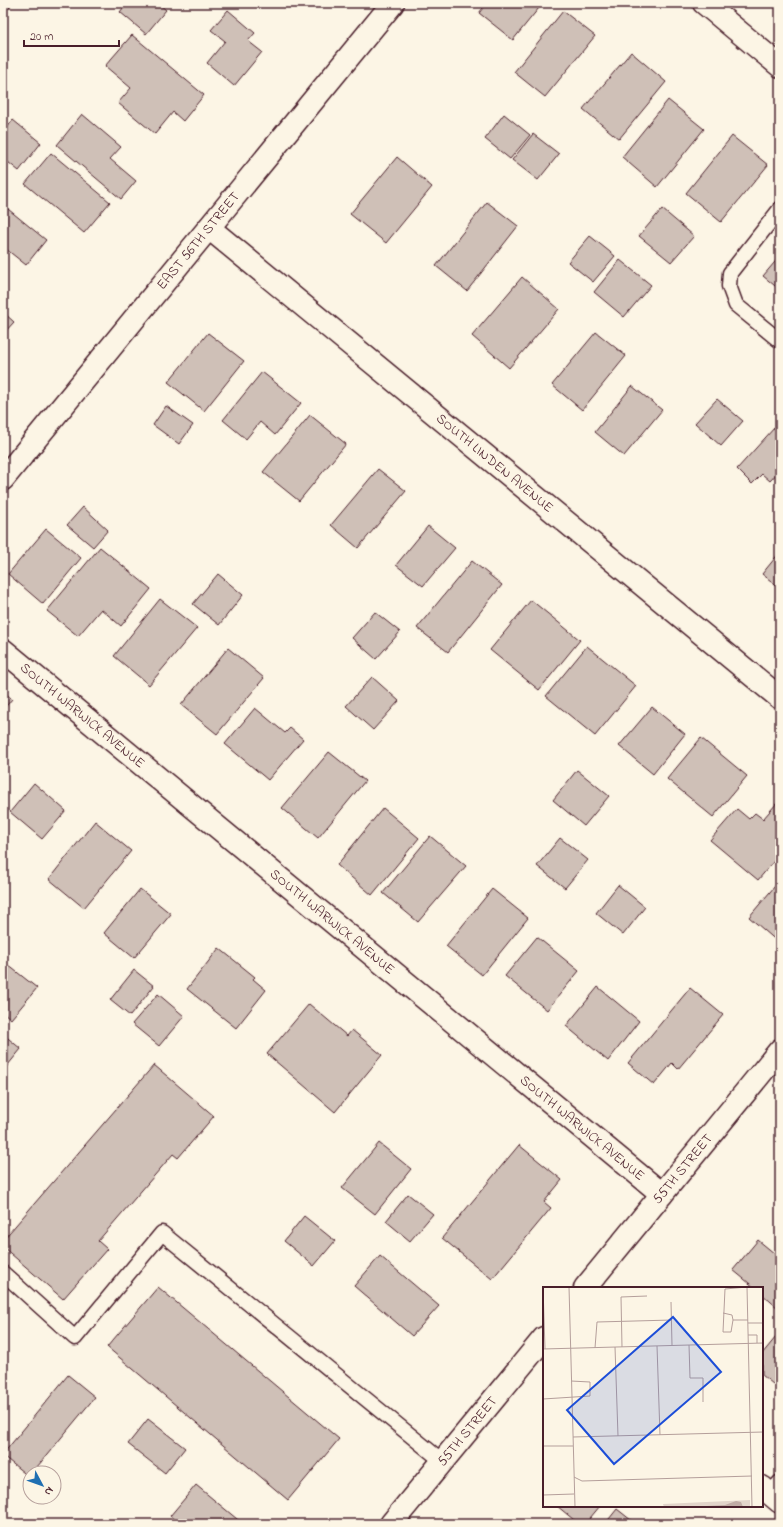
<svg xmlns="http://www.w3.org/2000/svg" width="783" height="1527" viewBox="0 0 783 1527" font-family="'Indie Flower',sans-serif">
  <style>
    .building { fill: #cfc0b7; stroke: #4a1f2b }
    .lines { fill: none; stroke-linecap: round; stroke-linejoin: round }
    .service-casing { stroke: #4a1f2b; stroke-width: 17 }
    .minor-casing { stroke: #4a1f2b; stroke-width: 25 }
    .secondary-casing { stroke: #4a1f2b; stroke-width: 25 }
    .service { stroke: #fcf5e5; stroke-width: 14 }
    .minor { stroke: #fcf5e5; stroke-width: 22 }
    .secondary { stroke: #fcf5e5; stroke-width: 22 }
    .labels { text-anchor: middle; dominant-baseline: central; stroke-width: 3.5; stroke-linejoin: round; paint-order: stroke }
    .street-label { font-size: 14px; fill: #4a1f2b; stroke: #fcf5e5 }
    .inset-road { fill: none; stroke: #b59f9b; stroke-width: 1 }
    .view { fill: #1d4ed8; fill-opacity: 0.15; stroke: #1d4ed8; stroke-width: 2 }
    .inset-edge { fill: none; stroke: #4a1f2b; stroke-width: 2 }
  </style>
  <rect width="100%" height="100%" fill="#fcf5e5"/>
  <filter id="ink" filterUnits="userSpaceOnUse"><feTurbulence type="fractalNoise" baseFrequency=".025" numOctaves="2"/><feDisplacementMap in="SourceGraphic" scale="8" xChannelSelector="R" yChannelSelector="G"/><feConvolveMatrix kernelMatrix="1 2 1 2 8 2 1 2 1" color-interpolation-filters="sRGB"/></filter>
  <g filter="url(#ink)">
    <path class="building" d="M 3,3 L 13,3 L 3,15 Z
      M 127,3 L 158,3 L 166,10 L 146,34 L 120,12 Z
      M 487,3 L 543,3 L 513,40 L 479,13 Z
      M 228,10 L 255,33 L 248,41 L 262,52 L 234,86 L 207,63 L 225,41 L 211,30 Z
      M 563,11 L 595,36 L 545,97 L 514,72 Z
      M 132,35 L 204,95 L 183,121 L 173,112 L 155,134 L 118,103 L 131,88 L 105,66 Z
      M 631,52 L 666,82 L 619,139 L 583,109 Z
      M 668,100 L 704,129 L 657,187 L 622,157 Z
      M 82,114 L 121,147 L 110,159 L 136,181 L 121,199 L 57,145 Z
      M 504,114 L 530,135 L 510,159 L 485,139 Z
      M 13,120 L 41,143 L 19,171 L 3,158 L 3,133 Z
      M 533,134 L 559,154 L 538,180 L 512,160 Z
      M 732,136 L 768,165 L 721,222 L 686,193 Z
      M 51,153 L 110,202 L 84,233 L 25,184 Z
      M 397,157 L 432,187 L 386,243 L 350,214 Z
      M 487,202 L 518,226 L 467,291 L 436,266 Z
      M 3,205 L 46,240 L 26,265 L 6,249 L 3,253 Z
      M 662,209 L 694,236 L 671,262 L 639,236 Z
      M 590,236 L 615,256 L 593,282 L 568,262 Z
      M 780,256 L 780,290 L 763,276 Z
      M 620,260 L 651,285 L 624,317 L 594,292 Z
      M 522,277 L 559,309 L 509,368 L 472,336 Z
      M 3,312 L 14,322 L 3,334 Z
      M 596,332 L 626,356 L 582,410 L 552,385 Z
      M 208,333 L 244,361 L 204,411 L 168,382 Z
      M 262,372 L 301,403 L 275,435 L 260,422 L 246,439 L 223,420 Z
      M 632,386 L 662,410 L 624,456 L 595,432 Z
      M 717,399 L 743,421 L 721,446 L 695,423 Z
      M 166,406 L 193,425 L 179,444 L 153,425 Z
      M 310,415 L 346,444 L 299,501 L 263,472 Z
      M 775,427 L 780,432 L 780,470 L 770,481 L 762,474 L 752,484 L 737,469 Z
      M 378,469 L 406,491 L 358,548 L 331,525 Z
      M 83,507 L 108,530 L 93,547 L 67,525 Z
      M 428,526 L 455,548 L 423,586 L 396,565 Z
      M 46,529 L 81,558 L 43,604 L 8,574 Z
      M 100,547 L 151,589 L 121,626 L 101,609 L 78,636 L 47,611 Z
      M 780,552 L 780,588 L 762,574 Z
      M 472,561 L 502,585 L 448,652 L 417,628 Z
      M 218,574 L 243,595 L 219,625 L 193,604 Z
      M 160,599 L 197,628 L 149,685 L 114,656 Z
      M 531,600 L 580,640 L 539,690 L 490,650 Z
      M 375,612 L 400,632 L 376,659 L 352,638 Z
      M 587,646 L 636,686 L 595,736 L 546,696 Z
      M 228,648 L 264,678 L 217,734 L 181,705 Z
      M 372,677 L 399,701 L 373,730 L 346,706 Z
      M 3,691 L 12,699 L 3,710 Z
      M 652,707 L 685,734 L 653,774 L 619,746 Z
      M 255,708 L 285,733 L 290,728 L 303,739 L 268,780 L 225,744 Z
      M 701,738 L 747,776 L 713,817 L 667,779 Z
      M 329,752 L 365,781 L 318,838 L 282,808 Z
      M 577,770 L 609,796 L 584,826 L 553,800 Z
      M 34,783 L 66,811 L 42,839 L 10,812 Z
      M 777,803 L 780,806 L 780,854 L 758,880 L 710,840 L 737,809 L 749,819 L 755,813 L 763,819 Z
      M 383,808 L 419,838 L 372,895 L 337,865 Z
      M 95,821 L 131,851 L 84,908 L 49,879 Z
      M 430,836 L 466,866 L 418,922 L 383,893 Z
      M 560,838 L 588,860 L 565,888 L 537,866 Z
      M 780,880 L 780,942 L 779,943 L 749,917 Z
      M 618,885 L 645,907 L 623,935 L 596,913 Z
      M 140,889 L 171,914 L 134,958 L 104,933 Z
      M 492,889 L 528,918 L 482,975 L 446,946 Z
      M 537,937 L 579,971 L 547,1010 L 505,976 Z
      M 219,948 L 255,977 L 253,979 L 266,990 L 236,1028 L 187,989 Z
      M 3,961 L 37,988 L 11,1019 L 3,1012 Z
      M 134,970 L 154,986 L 130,1016 L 110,1000 Z
      M 598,987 L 639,1021 L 608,1061 L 566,1026 Z
      M 690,988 L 723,1015 L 678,1069 L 672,1063 L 654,1085 L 628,1063 Z
      M 158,994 L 184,1016 L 159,1046 L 132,1024 Z
      M 309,1004 L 347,1036 L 352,1030 L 382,1055 L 335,1112 L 267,1054 Z
      M 3,1034 L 21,1049 L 3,1071 Z
      M 154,1065 L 214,1116 L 178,1158 L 173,1154 L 98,1241 L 107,1249 L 63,1299 L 3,1247 L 3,1240 Z
      M 379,1143 L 411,1169 L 375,1214 L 342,1188 Z
      M 519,1145 L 562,1180 L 544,1202 L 551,1208 L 492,1279 L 442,1238 Z
      M 408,1194 L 433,1214 L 410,1241 L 386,1221 Z
      M 304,1216 L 335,1241 L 314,1266 L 284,1241 Z
      M 758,1240 L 780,1258 L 779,1309 L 762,1294 L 762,1288 L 755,1288 L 733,1270 Z
      M 380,1256 L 439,1306 L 412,1336 L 354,1286 Z
      M 158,1287 L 339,1439 L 288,1500 L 107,1347 Z
      M 776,1337 L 780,1341 L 780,1387 L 779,1389 L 762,1375 L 762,1354 Z
      M 68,1375 L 95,1397 L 32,1473 L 30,1473 L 29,1477 L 3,1456 L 3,1454 Z
      M 148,1419 L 185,1448 L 165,1473 L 128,1444 Z
      M 196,1485 L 243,1524 L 180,1524 L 170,1516 Z
      M 557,1506 L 600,1506 L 585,1524 L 579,1524 Z
      M 617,1509 L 636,1524 L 605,1524 Z"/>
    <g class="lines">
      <g class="service-casing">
        <path id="service" d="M 780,209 L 730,273 L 729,286 L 736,305 L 780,341
          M 3,1273 L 75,1338 L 162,1233 L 442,1461
          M 770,1493 L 780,1482"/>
      </g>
      <g class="minor-casing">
        <g id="minor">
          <path id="s1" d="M 209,228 L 780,698"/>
          <path id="s2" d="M 3,479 L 393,3"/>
          <path id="s3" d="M 3,650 L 662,1194"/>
          <path d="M 762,1487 L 780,1502"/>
        </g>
      </g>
      <g class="secondary-casing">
        <g id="secondary">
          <path d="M 704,3 L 780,66"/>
          <path id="s4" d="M 585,1288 L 780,1050"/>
          <path id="s5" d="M 391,1524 L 544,1338"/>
        </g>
      </g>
      <use href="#service" class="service"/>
      <use href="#minor" class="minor"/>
      <use href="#secondary" class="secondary"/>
    </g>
  </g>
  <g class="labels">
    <g class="street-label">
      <text stroke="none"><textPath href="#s2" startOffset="308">EAST 56TH STREET</textPath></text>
      <text stroke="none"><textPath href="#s1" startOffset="370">SOUTH LINDEN AVENUE</textPath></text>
      <text stroke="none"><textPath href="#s3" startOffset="103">SOUTH WARWICK AVENUE</textPath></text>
      <text stroke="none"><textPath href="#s3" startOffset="427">SOUTH WARWICK AVENUE</textPath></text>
      <text stroke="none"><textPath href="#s3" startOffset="751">SOUTH WARWICK AVENUE</textPath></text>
      <text stroke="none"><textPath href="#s4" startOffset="154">55TH STREET</textPath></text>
      <text stroke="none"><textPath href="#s5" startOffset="120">55TH STREET</textPath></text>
    </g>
  </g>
  <g transform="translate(543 1287)">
    <rect width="220" height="220" fill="#fcf5e5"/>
    <path d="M 207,213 L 207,220 L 121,220 L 120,217 Z" fill="#e2d5ca"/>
    <path d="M 193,214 L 198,215 L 200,220 L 144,220 L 182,218 Z" fill="#c0aca5"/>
    <path class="inset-road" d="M 0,0 L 2,62M 26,0 L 32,220M 204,0 L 209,220M 204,0 L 182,2 L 180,45 L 188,45 L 190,33 L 205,33M 128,15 L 129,58M 180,26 L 189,28 L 190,33M 205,36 L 220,36M 205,48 L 214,48 L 214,56M 146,58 L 147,91 L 160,91 L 160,115M 114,59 L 117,148M 72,60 L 75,149M 79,60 L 78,10 L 104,9M 52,61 L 54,35 L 129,33M 0,62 L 220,56M 0,112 L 47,109 L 47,95 L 28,94M 30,150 L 220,145M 0,159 L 30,159M 31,190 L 39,194 L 209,189M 0,208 L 31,207"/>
    <path class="view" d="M 130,30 L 178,85 L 71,177 L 24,123 Z"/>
    <rect width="220" height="220" class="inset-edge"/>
  </g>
  <rect width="783" height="1527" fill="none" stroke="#fcf5e5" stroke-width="16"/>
  <rect x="8" y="8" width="767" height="1511" fill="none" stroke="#4a1f2b" stroke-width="1.5" filter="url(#ink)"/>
  <g transform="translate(42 1485) rotate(131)"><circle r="19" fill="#fcf5e5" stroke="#b59f9b"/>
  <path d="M0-3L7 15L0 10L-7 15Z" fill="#1f6fb2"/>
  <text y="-6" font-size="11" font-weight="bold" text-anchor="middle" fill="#4a1f2b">N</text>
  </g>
  <path d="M24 40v6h95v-6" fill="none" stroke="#4a1f2b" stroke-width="2"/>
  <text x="30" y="40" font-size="12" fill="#4a1f2b" stroke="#fcf5e5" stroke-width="3" paint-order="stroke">20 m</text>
</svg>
